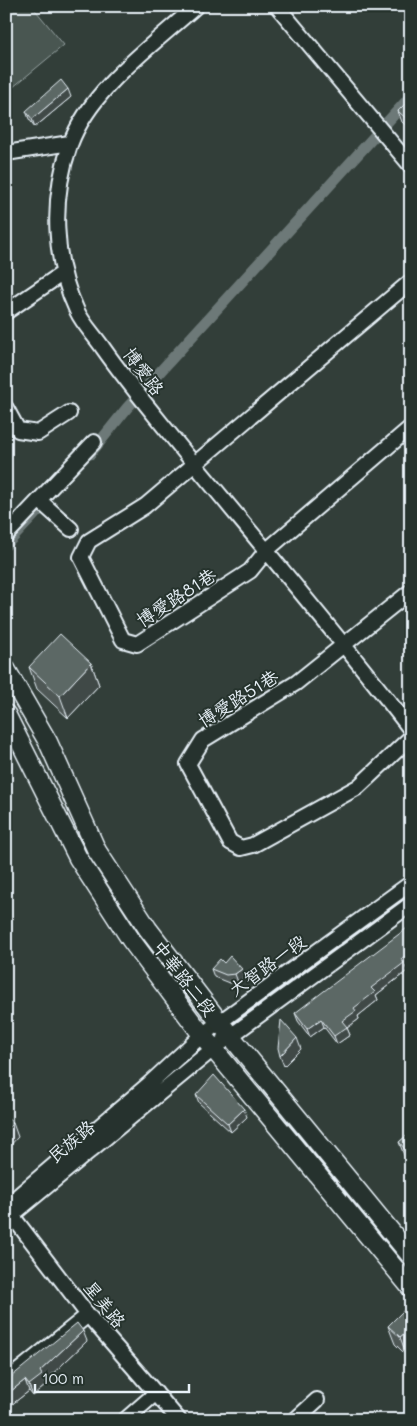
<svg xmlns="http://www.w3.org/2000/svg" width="417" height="1426" viewBox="0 0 417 1426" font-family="Mali,'LXGW WenKai TC',sans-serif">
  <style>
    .green { fill: #495651; stroke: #98a4a4 }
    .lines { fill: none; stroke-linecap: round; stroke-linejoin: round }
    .canal { stroke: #6d7978; stroke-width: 11 }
    .minor-casing { stroke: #e8f1f8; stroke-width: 18 }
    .major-casing { stroke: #e8f1f8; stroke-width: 21 }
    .minor { stroke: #26332d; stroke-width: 14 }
    .major { stroke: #26332d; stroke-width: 18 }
    .wall { fill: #4f5957; stroke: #e8f1f8 }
    .shaded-wall { fill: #404947; stroke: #e8f1f8 }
    .building { fill: #5c6865; stroke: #e8f1f8 }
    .labels { text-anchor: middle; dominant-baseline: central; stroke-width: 4; stroke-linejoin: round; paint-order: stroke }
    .street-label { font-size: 18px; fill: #e8f1f8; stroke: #26332d }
  </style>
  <rect width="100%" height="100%" fill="#323e39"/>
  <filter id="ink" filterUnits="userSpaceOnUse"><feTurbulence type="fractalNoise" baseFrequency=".02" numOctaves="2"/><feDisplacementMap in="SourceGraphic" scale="10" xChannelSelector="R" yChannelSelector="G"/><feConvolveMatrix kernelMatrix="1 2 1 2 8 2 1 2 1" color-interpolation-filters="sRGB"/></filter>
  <g filter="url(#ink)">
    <path class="green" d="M 6,6 L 32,6 L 64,45 L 6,93 Z"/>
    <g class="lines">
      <path class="canal" d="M 90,454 L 127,408 L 411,96
        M 6,545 L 39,510"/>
      <g class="minor-casing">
        <path id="minor" d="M 196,6 C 153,45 90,89 70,145 C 51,198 53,260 77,311 C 83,324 95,336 103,348 C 129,385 158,419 186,454 C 262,546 339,636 411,730
          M 277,6 L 411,166
          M 6,153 L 70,143
          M 411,281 L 145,506 L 89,541 L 81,557 L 123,640 L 137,644 L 250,571 L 267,550 L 411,427
          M 6,312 L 63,273
          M 6,408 L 18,430 L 38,433 L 69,413
          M 40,501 L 71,529
          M 6,535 L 94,442
          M 411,591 L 296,683 L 203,740 L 188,764 L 230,842 L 241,848 L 253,845 L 358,787 L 411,737
          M 6,1206 L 150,1083 L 202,1035 L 411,883
          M 7,1209 L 88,1315 L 179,1420
          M 6,1220 L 213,1049 L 411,904
          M 6,1381 L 88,1315
          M 125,1420 L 156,1393
          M 295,1420 L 317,1400"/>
      </g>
      <g class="major-casing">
        <path id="major" d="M 6,669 L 48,742 L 97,851 L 148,929 L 220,1023 L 411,1256
          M 6,714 L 78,858 L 131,940 L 202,1035 L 411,1288"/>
      </g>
      <use href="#minor" class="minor"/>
      <use href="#major" class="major"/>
    </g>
    <path class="wall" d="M 71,97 L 35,127 L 29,119 L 26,111 Z
      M 411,98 L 411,130 L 402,122 L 398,111 Z
      M 91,663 L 99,685 L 68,718 L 37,689 L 29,667 Z
      M 224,963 L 245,977 L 238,982 L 229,983 L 214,977 L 211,969 Z
      M 405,966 L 407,971 L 376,995 L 378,1000 L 358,1016 L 359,1019 L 347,1028 L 350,1035 L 337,1044 L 324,1027 L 310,1037 L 298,1021 L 295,1013 Z
      M 196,1095 L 247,1117 L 231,1132 L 199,1103 Z
      M 411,1132 L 411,1168 L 407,1163 L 399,1142 Z
      M 411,1307 L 411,1353 L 407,1356 L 395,1344 L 388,1326 Z
      M 87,1341 L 45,1381 L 46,1385 L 33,1396 L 29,1391 L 6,1409 L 6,1381 Z"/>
    <path class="shaded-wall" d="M 68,89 L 71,97 L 35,127 L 32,119 Z
      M 91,663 L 99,685 L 68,718 L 60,696 Z
      M 411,951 L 411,962 L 405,966 L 407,971 L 376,995 L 378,1000 L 358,1016 L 359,1019 L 347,1028 L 350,1035 L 337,1044 L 334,1036 L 342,1021 L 371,988 L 401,959 Z
      M 242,969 L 245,977 L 238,982 L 235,974 Z
      M 321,1019 L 324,1027 L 310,1037 L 307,1029 Z
      M 297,1038 L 301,1049 L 284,1066 L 280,1056 Z
      M 244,1109 L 247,1117 L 231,1132 L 228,1124 Z
      M 13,1123 L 18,1137 L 6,1150 L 6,1130 Z
      M 83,1331 L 87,1341 L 45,1381 L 46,1385 L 33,1396 L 29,1385 L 40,1371 Z
      M 406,1332 L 411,1346 L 411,1353 L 407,1356 L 400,1337 Z
      M 25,1380 L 29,1391 L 6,1409 L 6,1395 Z"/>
    <path class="building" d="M 61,80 L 68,89 L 32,119 L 26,111 Z
      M 411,98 L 411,123 L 398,111 Z
      M 60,634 L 91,663 L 60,696 L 29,667 Z
      M 411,925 L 411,951 L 401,959 L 404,963 L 371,988 L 375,992 L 354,1008 L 356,1011 L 342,1021 L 347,1027 L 334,1036 L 321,1019 L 307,1029 L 295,1013 Z
      M 230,956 L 242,969 L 235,974 L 226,975 L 211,969 L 220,959 L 224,963 Z
      M 281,1020 L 297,1038 L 280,1056 L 278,1048 Z
      M 214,1075 L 244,1109 L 228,1124 L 196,1095 Z
      M 6,1117 L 13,1123 L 6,1130 Z
      M 411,1132 L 411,1156 L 399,1142 Z
      M 409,1305 L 411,1307 L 411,1337 L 406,1332 L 400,1337 L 388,1326 Z
      M 77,1323 L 83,1331 L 40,1371 L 42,1375 L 29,1385 L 25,1380 L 6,1395 L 6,1381 Z"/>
  </g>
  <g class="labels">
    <g class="street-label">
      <text transform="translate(144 371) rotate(53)">博愛路</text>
      <text transform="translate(176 597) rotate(-33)">博愛路81巷</text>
      <text transform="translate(238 698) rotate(-32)">博愛路51巷</text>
      <text transform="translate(267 965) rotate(-36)">大智路一段</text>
      <text transform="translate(185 978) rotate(52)">中華路二段</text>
      <text transform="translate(71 1141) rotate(-40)">民族路</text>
      <text transform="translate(105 1304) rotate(51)">星美路</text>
    </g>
  </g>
  <rect width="417" height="1426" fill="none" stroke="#26332d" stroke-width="25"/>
  <rect x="12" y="12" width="392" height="1401" fill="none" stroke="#e8f1f8" stroke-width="2" filter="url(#ink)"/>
  <path d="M35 1384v8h154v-8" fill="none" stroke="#e8f1f8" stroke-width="2.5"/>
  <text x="42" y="1384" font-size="15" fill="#e8f1f8" stroke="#26332d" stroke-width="4" paint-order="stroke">100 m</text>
</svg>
